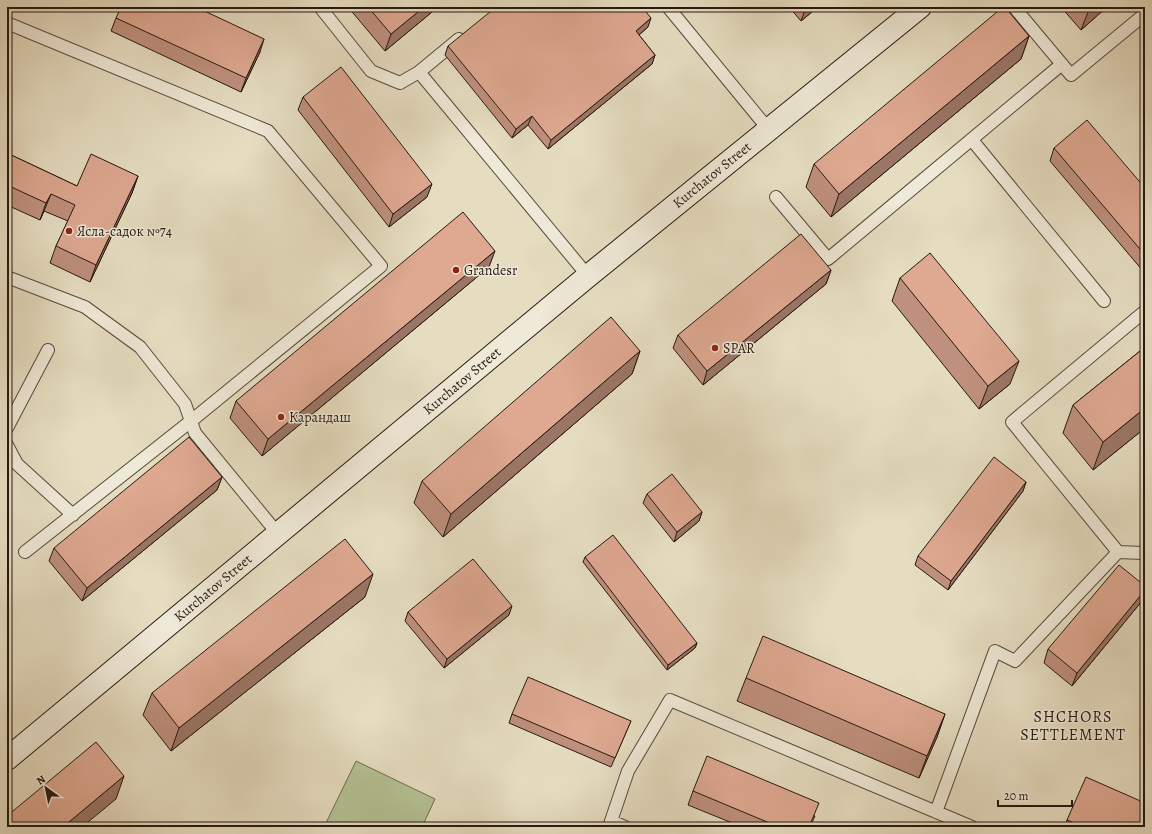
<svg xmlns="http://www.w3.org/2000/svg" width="1152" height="834" viewBox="0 0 1152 834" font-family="Alegreya,serif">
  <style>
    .green { fill: #b4c193; stroke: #6d6d52 }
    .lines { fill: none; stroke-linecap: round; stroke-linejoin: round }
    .service-casing { stroke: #564a3c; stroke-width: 14 }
    .secondary-casing { stroke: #261910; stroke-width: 24 }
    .service { stroke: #efe9d7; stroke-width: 12 }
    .secondary { stroke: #efe9d7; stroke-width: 22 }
    .wall { fill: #bf907d; stroke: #261910 }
    .shaded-wall { fill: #9b7666; stroke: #261910 }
    .building { fill: #dea891; stroke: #261910 }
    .poi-dot { fill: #8f2418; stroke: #efe9d7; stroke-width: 1.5 }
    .labels { text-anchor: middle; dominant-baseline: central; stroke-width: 3; stroke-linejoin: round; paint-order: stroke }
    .street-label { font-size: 14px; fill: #261910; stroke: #efe9d7 }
    .poi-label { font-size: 14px; fill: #261910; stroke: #efe9d7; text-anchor: start }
    .quarter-label { font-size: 16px; letter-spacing: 1px; fill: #261910; stroke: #efe9d7 }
  </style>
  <rect width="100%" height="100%" fill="#e6ddc1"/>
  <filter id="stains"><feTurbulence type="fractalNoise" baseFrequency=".005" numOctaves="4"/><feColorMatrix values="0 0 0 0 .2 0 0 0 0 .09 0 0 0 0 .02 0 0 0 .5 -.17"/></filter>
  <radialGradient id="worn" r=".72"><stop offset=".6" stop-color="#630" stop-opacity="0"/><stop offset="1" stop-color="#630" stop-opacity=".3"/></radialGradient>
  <path class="green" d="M 356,761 L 435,799 L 422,827 L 324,827 Z"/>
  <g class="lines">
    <g class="service-casing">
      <path id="service" d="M 320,7 L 371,71 L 400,83 L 419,72 L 459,39
        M 668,7 L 769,130
        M 1014,7 L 1071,75 L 1145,14
        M 7,23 L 268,131 L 381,266 L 191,421 L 25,552
        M 419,72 L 588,276
        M 972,140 L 1104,301
        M 776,197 L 828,259 L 1062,64
        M 7,277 L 85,307 L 140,347 L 185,404 L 195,433 L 278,534
        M 7,428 L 48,350
        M 7,445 L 17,464 L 73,515
        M 1118,552 L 1143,553 L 1145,552
        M 936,812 L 995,651 L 1015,661 L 1118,552 L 1012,422 L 1145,311
        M 611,821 L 625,827
        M 609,827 L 628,771 L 670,700 L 972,827"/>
    </g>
    <g class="secondary-casing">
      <path id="secondary" d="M 7,759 L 588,276 L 920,7"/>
    </g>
    <use href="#service" class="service"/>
    <use href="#secondary" class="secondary"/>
  </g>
  <path class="wall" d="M 348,7 L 438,7 L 385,51 Z
    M 789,7 L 818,7 L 801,21 Z
    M 1061,7 L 1107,7 L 1081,30 Z
    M 116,18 L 260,52 L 241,92 L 111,31 Z
    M 648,27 L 639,35 L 655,55 L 652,64 L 548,149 L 528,125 L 512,138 L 445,55 L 448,46 Z
    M 1029,36 L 1021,59 L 831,217 L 806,187 L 814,164 Z
    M 303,97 L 427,197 L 389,227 L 298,110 Z
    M 1054,148 L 1145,188 L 1145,270 L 1143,271 L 1050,161 Z
    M 7,153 L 77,186 L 138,176 L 132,193 L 90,282 L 50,263 L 56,246 L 68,221 L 44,211 L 40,220 L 7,205 Z
    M 489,267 L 262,456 L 230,418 L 236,401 Z
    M 831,270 L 826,284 L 703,385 L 673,348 L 678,335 Z
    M 900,278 L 1010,384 L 979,409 L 892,301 Z
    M 1145,347 L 1145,428 L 1093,470 L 1063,433 L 1073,405 Z
    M 640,351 L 632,374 L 443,537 L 414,503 L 422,481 Z
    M 222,477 L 217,490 L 82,601 L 49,561 L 54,548 Z
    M 1026,482 L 1023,491 L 948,590 L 915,565 L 918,556 Z
    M 647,494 L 702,512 L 699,521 L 674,542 L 643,503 Z
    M 585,557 L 697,643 L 695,648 L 667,670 L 583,562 Z
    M 1145,586 L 1145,594 L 1142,601 L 1072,686 L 1044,663 L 1048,649 Z
    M 365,597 L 171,751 L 143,715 L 152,693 Z
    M 408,612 L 509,615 L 444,668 L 405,621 Z
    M 746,678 L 945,714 L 937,737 L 919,778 L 737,701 Z
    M 512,714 L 631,721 L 611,767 L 509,723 Z
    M 693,791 L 815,816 L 810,827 L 742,827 L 688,805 Z
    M 1067,820 L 1145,827 L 1065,827 Z"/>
  <path class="shaded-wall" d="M 424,7 L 438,7 L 385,51 L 391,34 Z
    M 806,7 L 818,7 L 801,21 Z
    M 1090,7 L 1107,7 L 1081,30 Z
    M 651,18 L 648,27 L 632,41 L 636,31 Z
    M 1029,36 L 1021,59 L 831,217 L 839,194 Z
    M 264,39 L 260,52 L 241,92 L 246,78 Z
    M 655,55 L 652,64 L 548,149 L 551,140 Z
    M 532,116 L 528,125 L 512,138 L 516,129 Z
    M 138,176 L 132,193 L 90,282 L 96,265 Z
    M 432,184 L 427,197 L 389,227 L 393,214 Z
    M 51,194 L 44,211 L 40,220 L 46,203 Z
    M 495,251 L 489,267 L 262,456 L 268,439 Z
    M 831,270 L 826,284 L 703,385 L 707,371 Z
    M 640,351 L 632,374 L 443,537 L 451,514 Z
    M 1019,361 L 1010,384 L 979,409 L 988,386 Z
    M 1145,408 L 1145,428 L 1093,470 L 1103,442 Z
    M 222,477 L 217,490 L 82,601 L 87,588 Z
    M 1026,482 L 1023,491 L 948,590 L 951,581 Z
    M 702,512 L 699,521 L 674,542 L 677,532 Z
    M 373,574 L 365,597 L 171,751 L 179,728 Z
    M 1145,590 L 1145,594 L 1142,601 L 1072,686 L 1077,673 Z
    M 512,606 L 509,615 L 444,668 L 447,659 Z
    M 697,643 L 695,648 L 667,670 L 668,665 Z
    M 945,714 L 937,737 L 919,778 L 927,756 Z
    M 124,776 L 116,799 L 82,827 L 63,827 Z"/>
  <path class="building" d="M 121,7 L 196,7 L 264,39 L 246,78 L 116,18 Z
    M 368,7 L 424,7 L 391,34 Z
    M 496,7 L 642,7 L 651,18 L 636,31 L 655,55 L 551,140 L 532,116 L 516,129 L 448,46 Z
    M 1003,7 L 1005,7 L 1029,36 L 839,194 L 814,164 Z
    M 341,67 L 432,184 L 393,214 L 303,97 Z
    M 1087,120 L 1145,188 L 1145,255 L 1054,148 Z
    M 7,153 L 77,186 L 91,154 L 138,176 L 96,265 L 56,246 L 75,205 L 51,194 L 46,203 L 7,185 Z
    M 463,212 L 495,251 L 268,439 L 236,401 Z
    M 801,234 L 831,270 L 707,371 L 678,335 Z
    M 930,253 L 1019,361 L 988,386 L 900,278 Z
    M 611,317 L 640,351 L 451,514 L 422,481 Z
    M 1145,347 L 1145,408 L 1103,442 L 1073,405 Z
    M 189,437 L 222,477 L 87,588 L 54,548 Z
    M 994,457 L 1026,482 L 951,581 L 918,556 Z
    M 672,474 L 702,512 L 677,532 L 647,494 Z
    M 613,535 L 697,643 L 668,665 L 585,557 Z
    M 345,539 L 373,574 L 179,728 L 152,693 Z
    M 473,559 L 512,606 L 447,659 L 408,612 Z
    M 1119,565 L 1145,586 L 1145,590 L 1077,673 L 1048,649 Z
    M 763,636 L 945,714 L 927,756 L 746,678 Z
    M 528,677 L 631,721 L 615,758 L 512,714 Z
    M 96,742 L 124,776 L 63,827 L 7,827 L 7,816 Z
    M 707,756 L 819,803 L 809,827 L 779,827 L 693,791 Z
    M 1086,777 L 1145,803 L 1145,827 L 1084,827 L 1067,820 Z"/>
  <g class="poi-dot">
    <circle cx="69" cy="231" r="4"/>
    <circle cx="456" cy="270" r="4"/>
    <circle cx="715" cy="348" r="4"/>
    <circle cx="281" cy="417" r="4"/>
  </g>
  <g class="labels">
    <g class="street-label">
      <text transform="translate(712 175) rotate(-39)">Kurchatov Street</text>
      <text transform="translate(462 381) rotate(-40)">Kurchatov Street</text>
      <text transform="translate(213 588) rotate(-40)">Kurchatov Street</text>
    </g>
    <g class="poi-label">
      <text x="77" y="231">Ясла-садок №74</text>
      <text x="464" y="270">Grandesr</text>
      <text x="723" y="348">SPAR</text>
      <text x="289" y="417">Карандаш</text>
    </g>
    <g class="quarter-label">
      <text x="1073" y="717">SHCHORS<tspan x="1073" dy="18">SETTLEMENT</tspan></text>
    </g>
  </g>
  <rect width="1152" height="834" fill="none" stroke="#e6ddc1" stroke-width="24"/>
  <rect x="8" y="8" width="1136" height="818" fill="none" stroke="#261910" stroke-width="2"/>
  <rect x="12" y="12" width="1128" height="810" fill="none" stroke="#261910"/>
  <g transform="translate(46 788) rotate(327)" stroke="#efe9d7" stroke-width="3" paint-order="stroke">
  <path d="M0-3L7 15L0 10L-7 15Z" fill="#261910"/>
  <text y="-6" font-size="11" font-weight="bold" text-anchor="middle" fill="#261910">N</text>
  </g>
  <path d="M998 800v6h74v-6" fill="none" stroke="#261910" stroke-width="2"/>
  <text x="1004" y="800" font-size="12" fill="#261910" stroke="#efe9d7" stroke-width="3" paint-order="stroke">20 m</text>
  <rect width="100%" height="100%" filter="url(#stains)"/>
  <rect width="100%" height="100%" fill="url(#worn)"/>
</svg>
